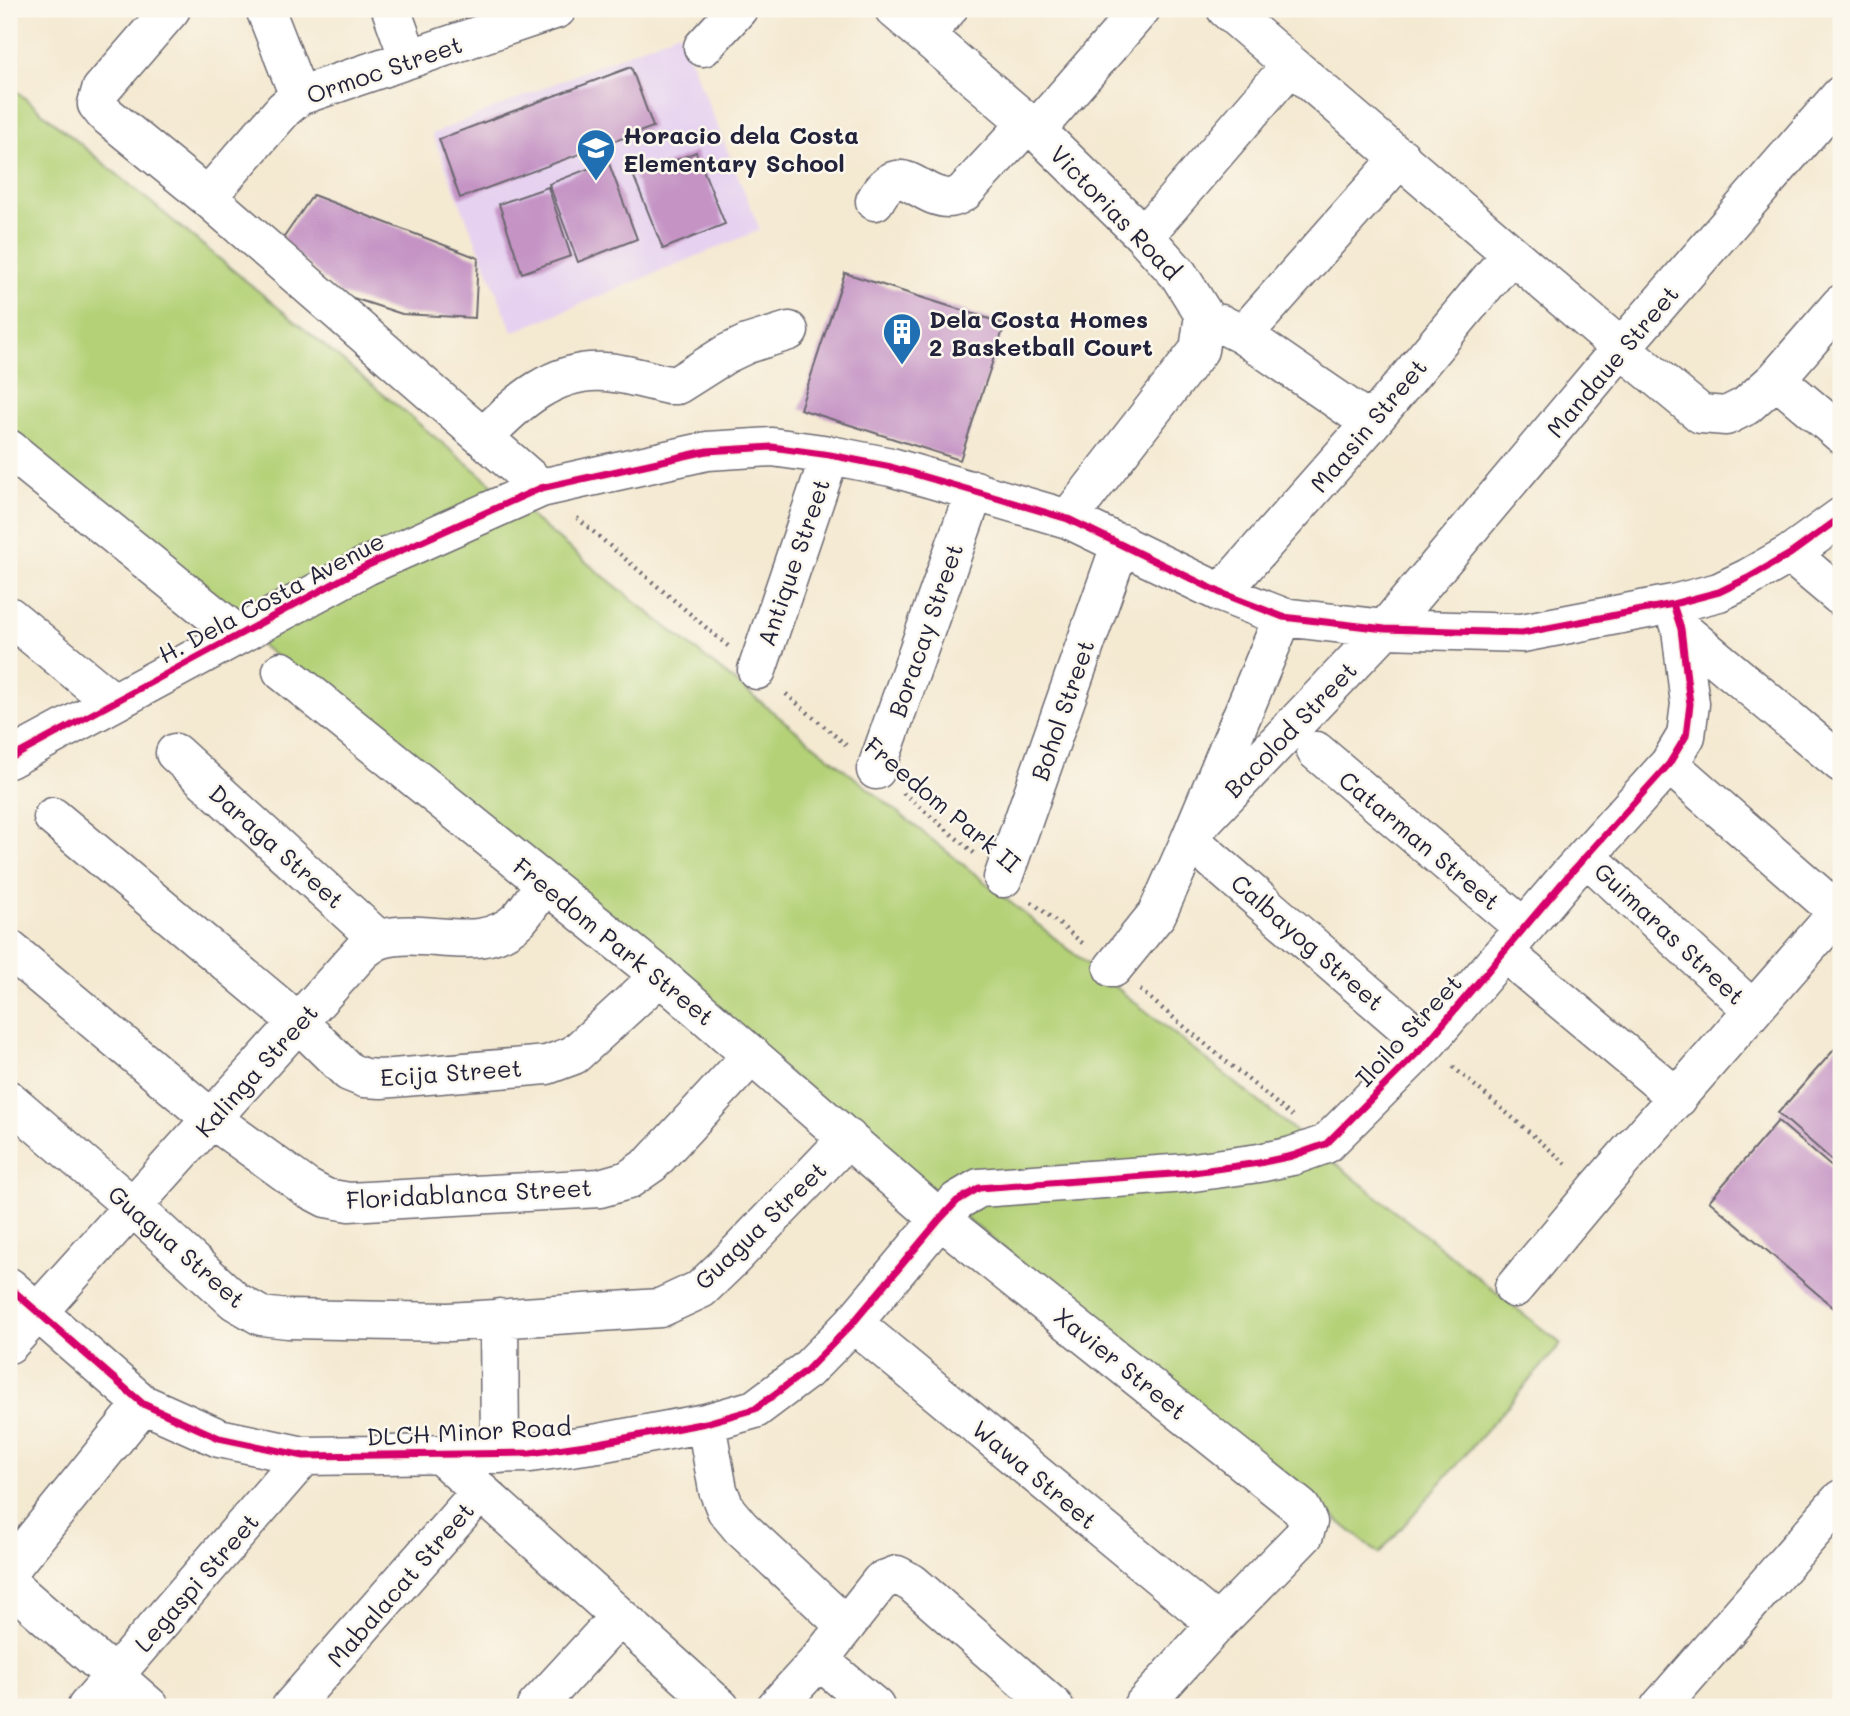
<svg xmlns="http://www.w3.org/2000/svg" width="1850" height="1716" viewBox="0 0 1850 1716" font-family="Mali,sans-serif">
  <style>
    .built { fill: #e6d2f0 }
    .green { fill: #b4d177; stroke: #6b7a59; stroke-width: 2 }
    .building { fill: #c594c5 }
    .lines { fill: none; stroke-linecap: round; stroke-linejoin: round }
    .minor-casing { stroke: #6c6870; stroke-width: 41 }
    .path { stroke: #6c6870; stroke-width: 4.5; stroke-dasharray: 2 5; stroke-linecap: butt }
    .minor { stroke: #fff; stroke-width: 38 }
    .cycleway-casing { stroke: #fbf7ec; stroke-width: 11 }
    .cycleway { stroke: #d6006c; stroke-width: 7 }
    .labels { text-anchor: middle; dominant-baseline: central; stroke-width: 5; stroke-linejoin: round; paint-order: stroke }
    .street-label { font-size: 24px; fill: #22223b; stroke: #fbf7ec }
    .poi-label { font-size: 24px; font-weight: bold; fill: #22223b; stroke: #fbf7ec; text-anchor: start }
  </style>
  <rect width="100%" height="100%" fill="#fbf7ec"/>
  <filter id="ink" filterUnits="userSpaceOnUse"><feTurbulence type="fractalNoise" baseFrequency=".0143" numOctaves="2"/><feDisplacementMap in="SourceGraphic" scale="14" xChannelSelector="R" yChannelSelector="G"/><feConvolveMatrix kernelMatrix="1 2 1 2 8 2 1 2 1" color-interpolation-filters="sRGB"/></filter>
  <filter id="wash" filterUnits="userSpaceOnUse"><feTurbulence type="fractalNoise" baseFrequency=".00686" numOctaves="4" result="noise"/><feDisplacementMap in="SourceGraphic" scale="28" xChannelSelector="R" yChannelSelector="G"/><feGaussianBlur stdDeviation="1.57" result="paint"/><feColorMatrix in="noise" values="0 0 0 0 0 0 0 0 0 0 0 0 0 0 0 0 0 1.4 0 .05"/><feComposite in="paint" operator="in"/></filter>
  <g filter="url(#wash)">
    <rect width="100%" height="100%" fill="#f4e9d1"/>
    <path class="built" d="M 679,32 L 760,230 L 513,332 L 432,134 Z"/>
    <path class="green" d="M 9,85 L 597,571 L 1561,1344 L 1379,1554 L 9,440 Z"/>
    <g id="blocks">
      <path class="building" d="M 631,67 L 653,127 L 460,198 L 439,139 Z
        M 696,152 L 725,224 L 663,249 L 634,177 Z
        M 608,161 L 637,239 L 578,262 L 549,184 Z
        M 548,187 L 571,256 L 522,273 L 499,204 Z
        M 313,195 L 478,258 L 475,318 L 402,314 L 341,294 L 282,240 Z
        M 845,273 L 1005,324 L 960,460 L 800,409 Z
        M 1841,1042 L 1841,1168 L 1778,1113 Z
        M 1778,1121 L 1841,1175 L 1841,1314 L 1709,1201 Z"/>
    </g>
  </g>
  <g filter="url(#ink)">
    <use href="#blocks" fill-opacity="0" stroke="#6c6870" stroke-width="2"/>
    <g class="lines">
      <g class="minor-casing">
        <path id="minor" d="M 171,9 L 101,90 L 97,104 L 104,113 L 207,197 L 541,488
          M 265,9 L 299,96
          M 391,9 L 409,59
          M 894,9 L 1036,130 L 1144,236 L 1179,275 L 1204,315 L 1199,350 L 1068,519
          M 1226,9 L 1621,348 L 1701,414 L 1726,416 L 1746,406 L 1776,379 L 1841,304
          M 925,35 L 948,9
          M 703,47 L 738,9
          M 1036,130 L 1141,9
          M 207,197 L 284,109 L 299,96 L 557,9
          M 875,201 C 900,155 917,198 949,198 C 955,198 959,195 964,192 L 1028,123
          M 1144,236 L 1291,65
          M 1221,324 L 1243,335 L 1371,423
          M 1243,335 L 1401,157
          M 1776,379 L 1841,434
          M 484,437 C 516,403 555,368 605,372 C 626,373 648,381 669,385 L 677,385 L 726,354 L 747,344 L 789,331
          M 9,449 L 238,635
          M 1790,554 L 1841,597
          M 1221,593 L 1371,423 L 1511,254
          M 9,616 L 113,702
          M 1681,629 L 1841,763
          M 757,670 L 830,455
          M 282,671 L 660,976 L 940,1219 L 1301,1508 L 1308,1522 L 1304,1535 L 1217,1624 L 1142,1707
          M 1316,751 L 1524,928
          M 175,753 L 379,940
          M 9,759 L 366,566 L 541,488 L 707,451 L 772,447 L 830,455 L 891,467 L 1068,519 L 1221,593 L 1283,617 L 1385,629 L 1522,633 L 1673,604 L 1719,592 L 1748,578 L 1790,554 L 1841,517
          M 1669,764 L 1838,912
          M 876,770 L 975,490
          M 53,817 L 299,1023 L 349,1072 L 364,1078 L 381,1079 L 547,1065 L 574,1055 L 660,976
          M 1194,830 L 1385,629 L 1621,348 L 1841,95
          M 1190,840 L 1426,1044
          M 1586,856 L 1753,1010
          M 1003,878 L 1121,543
          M 9,949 L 213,1120 L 307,1188 L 326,1198 L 349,1202 L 600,1188 L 628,1180 L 651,1164 L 752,1055
          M 1505,953 L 1678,1098
          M 1113,968 L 1157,914 L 1190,840 L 1283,617
          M 9,1100 L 131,1205 L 235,1301 L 261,1316 L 288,1319 L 449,1322 L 660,1308 L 701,1289 L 730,1261 L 848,1138
          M 9,1287 L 143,1404 L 219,1438 L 304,1456 L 530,1453 L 599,1443 L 706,1423 L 755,1409 L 807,1370 L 853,1323 L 940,1219 L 957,1201 L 979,1188 L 1186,1173 L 1259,1163 L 1292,1156 L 1326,1144 L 1426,1044 L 1568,876 L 1669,764 L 1686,736 L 1690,704 L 1681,629 L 1673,604
          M 1514,1288 L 1596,1190 L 1841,909
          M 499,1318 L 500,1454
          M 853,1323 L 1217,1624
          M 9,1344 L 363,950 C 369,946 375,941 382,939 C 426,926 481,957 519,919 C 528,909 536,895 545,884
          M 706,1423 L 718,1490 L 726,1510 L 741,1528 L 846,1626
          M 440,1455 L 720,1707
          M 9,1570 L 143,1404
          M 9,1584 L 150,1707
          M 819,1660 L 875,1707
          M 87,1707 L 304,1456
          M 291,1707 L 481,1491
          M 536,1707 L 619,1617
          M 776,1707 L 819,1660 L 881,1581 L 897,1575 L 912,1583 L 1054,1707
          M 1660,1707 L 1841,1499"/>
      </g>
      <path class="path" d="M 577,518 L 728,646
        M 786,694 L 846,745
        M 903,793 L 974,853
        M 1032,902 L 1085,945
        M 1140,990 L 1292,1116
        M 1453,1067 L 1569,1166"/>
      <use href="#minor" class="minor"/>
      <g class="cycleway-casing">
        <path id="cycleway" d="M 9,759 L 366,566 L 541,488 L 707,451 L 772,447 L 830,455 L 891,467 L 1068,519 L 1221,593 L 1283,617 L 1385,629 L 1522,633 L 1673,604 L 1719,592 L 1748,578 L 1790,554 L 1841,517
          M 9,1287 L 143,1404 L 219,1438 L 304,1456 L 530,1453 L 599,1443 L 706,1423 L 755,1409 L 807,1370 L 853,1323 L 940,1219 L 957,1201 L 979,1188 L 1186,1173 L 1259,1163 L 1292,1156 L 1326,1144 L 1426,1044 L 1568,876 L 1669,764 L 1686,736 L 1690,704 L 1681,629 L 1673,604"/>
      </g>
      <use href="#cycleway" class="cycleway"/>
    </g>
  </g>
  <defs>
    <g id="school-pin" transform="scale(2.0125)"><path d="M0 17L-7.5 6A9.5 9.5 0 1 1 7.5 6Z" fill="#1f6fb2" stroke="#fbf7ec"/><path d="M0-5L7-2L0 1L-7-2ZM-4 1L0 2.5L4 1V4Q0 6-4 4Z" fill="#fff"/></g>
    <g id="building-pin" transform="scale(2.0125)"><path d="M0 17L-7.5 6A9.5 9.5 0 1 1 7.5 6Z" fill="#1f6fb2" stroke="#fbf7ec"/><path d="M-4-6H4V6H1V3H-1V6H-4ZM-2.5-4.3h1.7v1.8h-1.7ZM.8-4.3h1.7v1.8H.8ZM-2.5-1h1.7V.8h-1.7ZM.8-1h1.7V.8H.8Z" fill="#fff"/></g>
  </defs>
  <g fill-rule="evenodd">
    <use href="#school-pin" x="596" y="148"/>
    <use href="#building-pin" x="902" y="332"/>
  </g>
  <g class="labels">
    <g class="street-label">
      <text transform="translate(384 69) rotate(-19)">Ormoc Street</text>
      <text transform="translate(1116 212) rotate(46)">Victorias Road</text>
      <text transform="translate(1612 361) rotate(-50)">Mandaue Street</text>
      <text transform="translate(1368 425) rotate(-50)">Maasin Street</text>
      <text transform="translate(793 562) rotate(-71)">Antique Street</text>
      <text transform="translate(271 597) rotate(-28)">H. Dela Costa Avenue</text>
      <text transform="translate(925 630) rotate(-71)">Boracay Street</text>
      <text transform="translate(1062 710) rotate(-71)">Bohol Street</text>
      <text transform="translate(1290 729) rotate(-46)">Bacolod Street</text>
      <text transform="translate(943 804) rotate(40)">Freedom Park II</text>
      <text transform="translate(1420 840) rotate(40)">Catarman Street</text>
      <text transform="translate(277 846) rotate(42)">Daraga Street</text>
      <text transform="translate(1670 933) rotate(43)">Guimaras Street</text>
      <text transform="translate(614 941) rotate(39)">Freedom Park Street</text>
      <text transform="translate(1308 942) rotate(41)">Calbayog Street</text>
      <text transform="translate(1408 1030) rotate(-47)">Iloilo Street</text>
      <text transform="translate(256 1070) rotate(-48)">Kalinga Street</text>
      <text transform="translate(451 1072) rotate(-4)">Ecija Street</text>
      <text transform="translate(469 1193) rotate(-3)">Floridablanca Street</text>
      <text transform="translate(760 1225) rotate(-44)">Guagua Street</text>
      <text transform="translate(177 1246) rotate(41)">Guagua Street</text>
      <text transform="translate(1121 1363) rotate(39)">Xavier Street</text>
      <text transform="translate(469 1431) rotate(-3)">DLCH Minor Road</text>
      <text transform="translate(1035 1474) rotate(40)">Wawa Street</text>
      <text transform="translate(196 1582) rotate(-49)">Legaspi Street</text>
      <text transform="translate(400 1584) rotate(-49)">Mabalacat Street</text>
    </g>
    <g class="poi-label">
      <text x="623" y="134">Horacio dela Costa<tspan x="623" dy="28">Elementary School</tspan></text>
      <text x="929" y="318">Dela Costa Homes<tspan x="929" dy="28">2 Basketball Court</tspan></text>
    </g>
  </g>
  <rect width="1850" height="1716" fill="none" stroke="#fbf7ec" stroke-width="35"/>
</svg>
